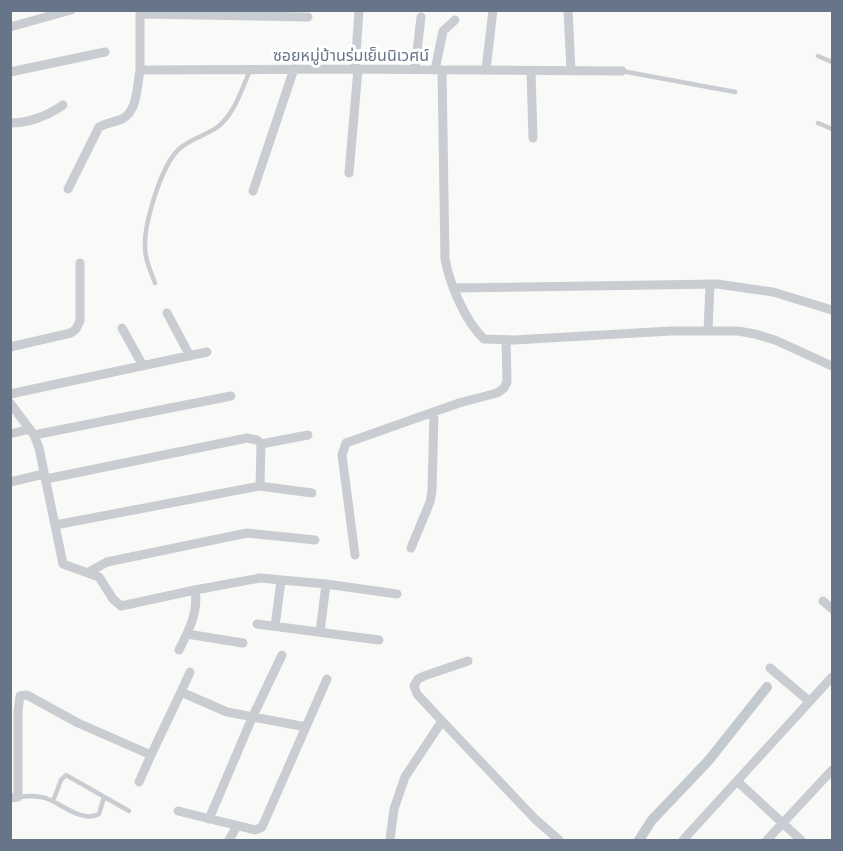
<svg xmlns="http://www.w3.org/2000/svg" width="843" height="851" viewBox="0 0 843 851" font-family="'Archivo Narrow','Noto Sans Thai',sans-serif">
  <style>
    .lines { fill: none; stroke-linecap: round; stroke-linejoin: round }
    .canal { stroke: #c2cad0; stroke-width: 10 }
    .service { stroke: #c9ccd0; stroke-width: 4.5 }
    .minor { stroke: #c9ccd0; stroke-width: 9 }
    .labels { text-anchor: middle; dominant-baseline: central; stroke-width: 6; stroke-linejoin: round; paint-order: stroke }
    .street-label { font-size: 16px; fill: #677589; stroke: #fff }
  </style>
  <rect width="100%" height="100%" fill="#f9faf7"/>
  <g class="lines">
    <path class="canal" d="M 639,840 L 652,820 L 709,760 L 767,687"/>
    <path class="service" d="M 818,56 L 832,62
      M 622,71 L 735,92
      M 818,123 L 832,129
      M 155,283 C 151,272 145,260 145,248 C 144,223 161,166 179,149 C 190,139 207,135 219,126 C 235,112 242,89 250,70
      M 18,797 C 28,796 39,795 48,799 C 63,805 83,823 99,814 L 104,797
      M 53,801 L 61,780 L 66,775 L 129,811"/>
    <path class="minor" d="M 140,10 L 140,70 L 355,69 L 622,71
      M 568,10 L 571,70
      M 140,14 L 308,17
      M 10,27 L 71,10
      M 355,69 L 359,10
      M 415,69 L 421,17
      M 486,69 L 493,10
      M 435,70 L 443,31 L 455,20
      M 442,70 L 445,259 C 450,285 465,321 484,339 L 514,340 L 671,331 L 738,331 L 755,334 L 775,340 L 832,366
      M 531,71 L 533,138
      M 10,72 L 105,52
      M 10,123 C 30,123 47,116 63,105
      M 349,173 L 358,69
      M 68,189 L 99,127 C 107,123 115,122 122,119 C 138,111 137,85 140,70
      M 253,191 L 294,69
      M 453,288 L 717,284 L 773,292 L 832,310
      M 167,313 L 190,356
      M 122,328 L 143,366
      M 708,331 L 710,284
      M 10,347 L 71,333 L 76,329 L 80,321 L 80,263
      M 10,394 L 207,352
      M 10,403 L 34,435 L 39,448 L 63,564 L 99,577 L 113,599 L 121,606 L 195,590 C 199,612 188,632 179,650
      M 10,434 L 30,429
      M 34,435 L 231,396
      M 261,444 L 308,435
      M 46,479 L 247,438 L 257,440 L 261,444 L 260,486 L 55,525
      M 10,482 L 44,474
      M 260,486 L 312,493
      M 411,548 L 430,502 L 432,491 L 434,413
      M 355,555 L 342,455 L 346,443 L 459,403 L 497,393 L 504,388 L 507,382 L 506,340
      M 89,572 L 107,562 L 247,533 L 315,540
      M 326,584 L 397,594
      M 195,590 L 260,578 L 326,584 L 320,632
      M 823,601 L 832,609
      M 257,624 L 379,640
      M 275,626 L 281,581
      M 187,634 L 243,643
      M 770,668 L 809,701
      M 181,692 L 190,672
      M 442,721 L 535,819 L 559,840
      M 737,781 L 801,840
      M 139,782 L 151,755
      M 10,798 L 18,797 L 18,711 L 20,696 L 27,695 L 78,723 L 151,755 L 181,692 L 227,712 L 306,727
      M 178,811 L 255,830 L 262,827 L 327,679
      M 209,819 L 252,718 L 282,655
      M 229,840 L 237,826
      M 390,840 L 394,809 L 405,777 L 442,721 L 417,694 L 414,686 L 418,679 L 424,676 L 468,661
      M 683,840 L 832,677
      M 767,840 L 832,770"/>
  </g>
  <g class="labels">
    <g class="street-label">
      <text x="351" y="55">ซอยหมู่บ้านร่มเย็นนิเวศน์</text>
    </g>
  </g>
  <rect width="843" height="851" fill="none" stroke="#677589" stroke-width="24"/>
</svg>
